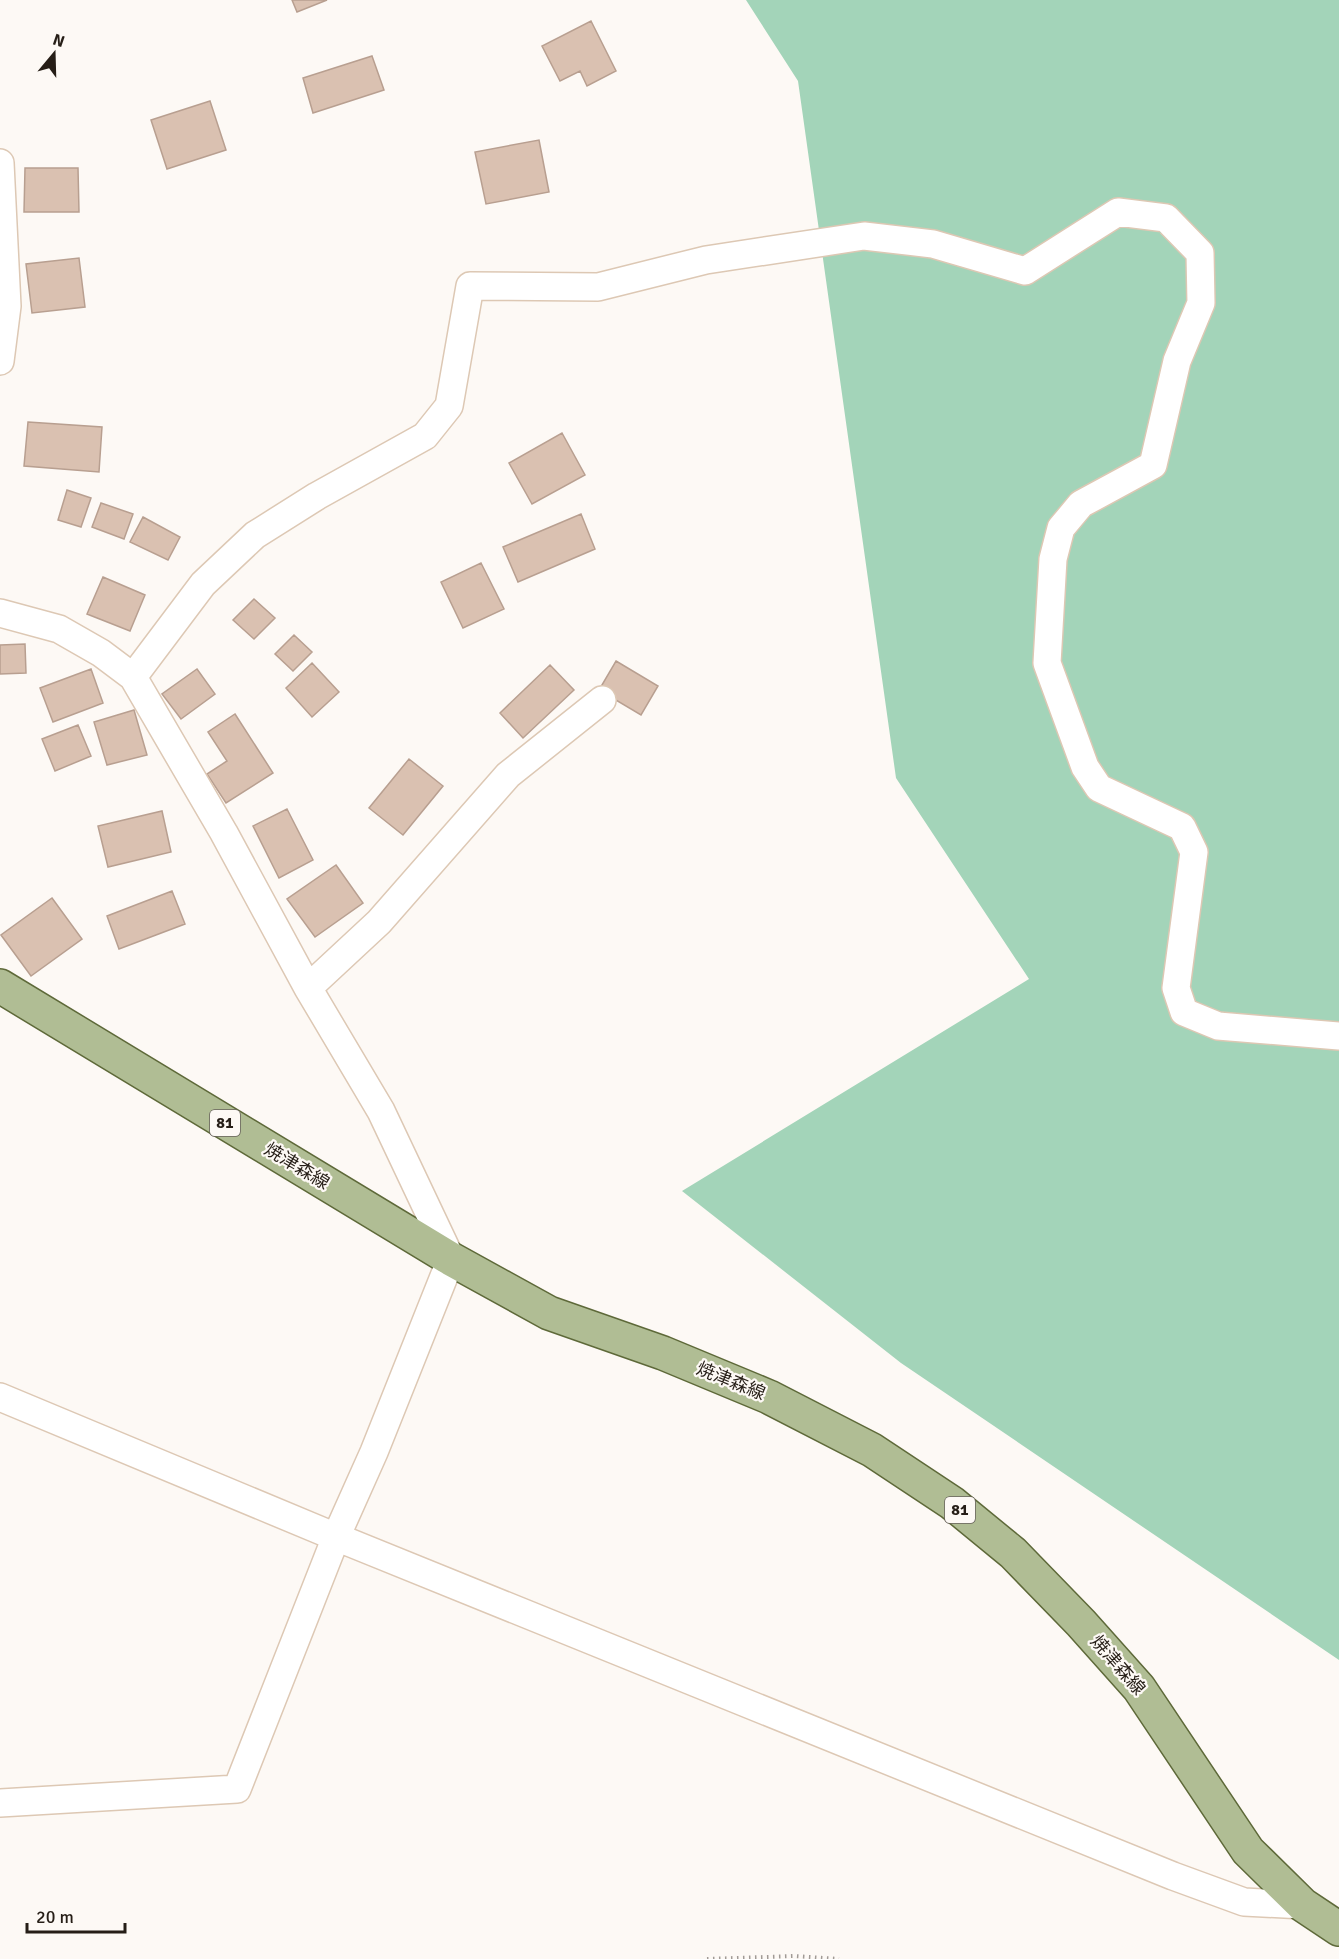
<svg xmlns="http://www.w3.org/2000/svg" width="1339" height="1959" viewBox="0 0 1339 1959" font-family="Signika,'Noto Sans JP',sans-serif">
  <style>
    .green { fill: #a3d4b9 }
    .building { fill: #dac1b1; stroke: #b89f90; stroke-width: 1.5 }
    .lines { fill: none; stroke-linecap: round; stroke-linejoin: round }
    .street-casing { stroke: #ddc8b4; stroke-width: 30 }
    .primary-casing { stroke: #5e6939; stroke-width: 36 }
    .path { stroke: #a19b96; stroke-width: 4; stroke-dasharray: 1.5 4.5; stroke-linecap: butt }
    .street { stroke: #fff; stroke-width: 27 }
    .primary { stroke: #b0bd94; stroke-width: 33 }
    .labels { text-anchor: middle; dominant-baseline: central; stroke-width: 4.5; stroke-linejoin: round; paint-order: stroke }
    .shield { fill: #fdf9f5; stroke: #66605a; stroke-width: 1.5 }
    .shield-label { font-size: 16px; font-weight: bold; fill: #261e17 }
    .street-label { font-size: 18px; fill: #261e17; stroke: #fdf9f5 }
  </style>
  <rect width="100%" height="100%" fill="#fdf9f5"/>
  <path class="green" d="M 746,0 L 1339,0 L 1339,1660 L 901,1363 L 682,1191 L 1029,979 L 896,778 L 798,81 Z"/>
  <path class="building" d="M 292,0 L 327,0 L 297,12 Z
    M 591,21 L 616,71 L 587,86 L 580,71 L 560,81 L 542,46 Z
    M 372,56 L 384,90 L 313,113 L 303,78 Z
    M 210,101 L 226,150 L 167,169 L 151,120 Z
    M 539,140 L 549,192 L 486,204 L 475,152 Z
    M 25,168 L 78,168 L 79,212 L 24,212 Z
    M 79,258 L 85,307 L 32,313 L 26,264 Z
    M 28,422 L 102,427 L 99,472 L 24,466 Z
    M 562,433 L 585,475 L 532,504 L 509,463 Z
    M 67,490 L 91,498 L 81,527 L 58,520 Z
    M 101,503 L 133,514 L 124,539 L 92,527 Z
    M 581,514 L 595,549 L 518,582 L 503,547 Z
    M 143,517 L 180,537 L 168,560 L 130,542 Z
    M 481,563 L 504,609 L 463,628 L 441,582 Z
    M 103,577 L 145,595 L 130,631 L 87,614 Z
    M 254,599 L 275,618 L 254,639 L 233,620 Z
    M 294,635 L 312,652 L 293,671 L 275,654 Z
    M 25,644 L 26,673 L 0,674 L 0,645 Z
    M 616,661 L 658,686 L 641,715 L 599,690 Z
    M 312,663 L 339,692 L 312,717 L 286,688 Z
    M 550,665 L 574,690 L 523,738 L 500,713 Z
    M 91,669 L 103,703 L 53,722 L 40,688 Z
    M 197,669 L 215,694 L 181,719 L 162,694 Z
    M 134,710 L 147,755 L 107,765 L 94,722 Z
    M 235,714 L 273,773 L 226,803 L 207,774 L 227,761 L 208,732 Z
    M 78,725 L 91,756 L 55,771 L 42,739 Z
    M 409,759 L 443,786 L 403,835 L 369,808 Z
    M 287,809 L 313,860 L 279,878 L 253,826 Z
    M 162,811 L 171,852 L 108,867 L 98,826 Z
    M 336,865 L 363,903 L 315,937 L 287,899 Z
    M 172,891 L 185,924 L 119,949 L 107,916 Z
    M 52,898 L 82,939 L 31,976 L 1,935 Z"/>
  <g class="lines">
    <g class="street-casing">
      <path id="street" d="M 0,163 L 7,306 L 0,361
        M 0,613 L 59,629 L 101,653 L 133,677 L 224,833 L 308,988 L 381,1111 L 451,1259 L 374,1452 L 336,1537 L 237,1789 L 0,1803
        M 133,677 L 203,584 L 255,535 L 317,496 L 425,436 L 449,406 L 470,286 L 598,287 L 706,260 L 864,236 L 933,244 L 1025,271 L 1118,212 L 1166,218 L 1200,253 L 1201,303 L 1177,361 L 1153,465 L 1081,504 L 1061,528 L 1053,559 L 1047,663 L 1085,767 L 1099,788 L 1182,827 L 1194,852 L 1176,988 L 1184,1012 L 1218,1026 L 1339,1036
        M 308,988 L 379,922 L 508,775 L 602,700
        M 0,1397 L 336,1537 L 1173,1876 L 1244,1902 L 1303,1905"/>
    </g>
    <g class="primary-casing">
      <path id="primary" d="M 0,986 L 451,1259 L 549,1313 L 663,1353 L 769,1397 L 872,1450 L 952,1503 L 1013,1553 L 1081,1623 L 1139,1688 L 1248,1851 L 1303,1905 L 1339,1929"/>
    </g>
    <path class="path" d="M 707,1959 L 794,1956 L 839,1959"/>
    <use href="#street" class="street"/>
    <use href="#primary" class="primary"/>
  </g>
  <g class="labels">
    <g class="shield">
      <rect x="210" y="1110" width="30" height="26" rx="4.5"/>
      <rect x="945" y="1497" width="30" height="26" rx="4.5"/>
    </g>
    <g class="shield-label">
      <text x="225" y="1123">81</text>
      <text x="960" y="1510">81</text>
    </g>
    <g class="street-label">
      <text transform="translate(297 1166) rotate(31)">焼津森線</text>
      <text transform="translate(731 1381) rotate(22)">焼津森線</text>
      <text transform="translate(1118 1665) rotate(49)">焼津森線</text>
    </g>
  </g>
  <g transform="translate(54 54) rotate(19)" stroke="#fdf9f5" stroke-width="4.5" paint-order="stroke">
  <path d="M0-4.5L10 22L0 15L-10 22Z" fill="#261e17"/>
  <text y="-9" font-size="16" font-weight="bold" text-anchor="middle" fill="#261e17">N</text>
  </g>
  <path d="M27 1923v9h98v-9" fill="none" stroke="#261e17" stroke-width="3"/>
  <text x="36" y="1923" font-size="18" fill="#261e17" stroke="#fdf9f5" stroke-width="4.5" paint-order="stroke">20 m</text>
</svg>
